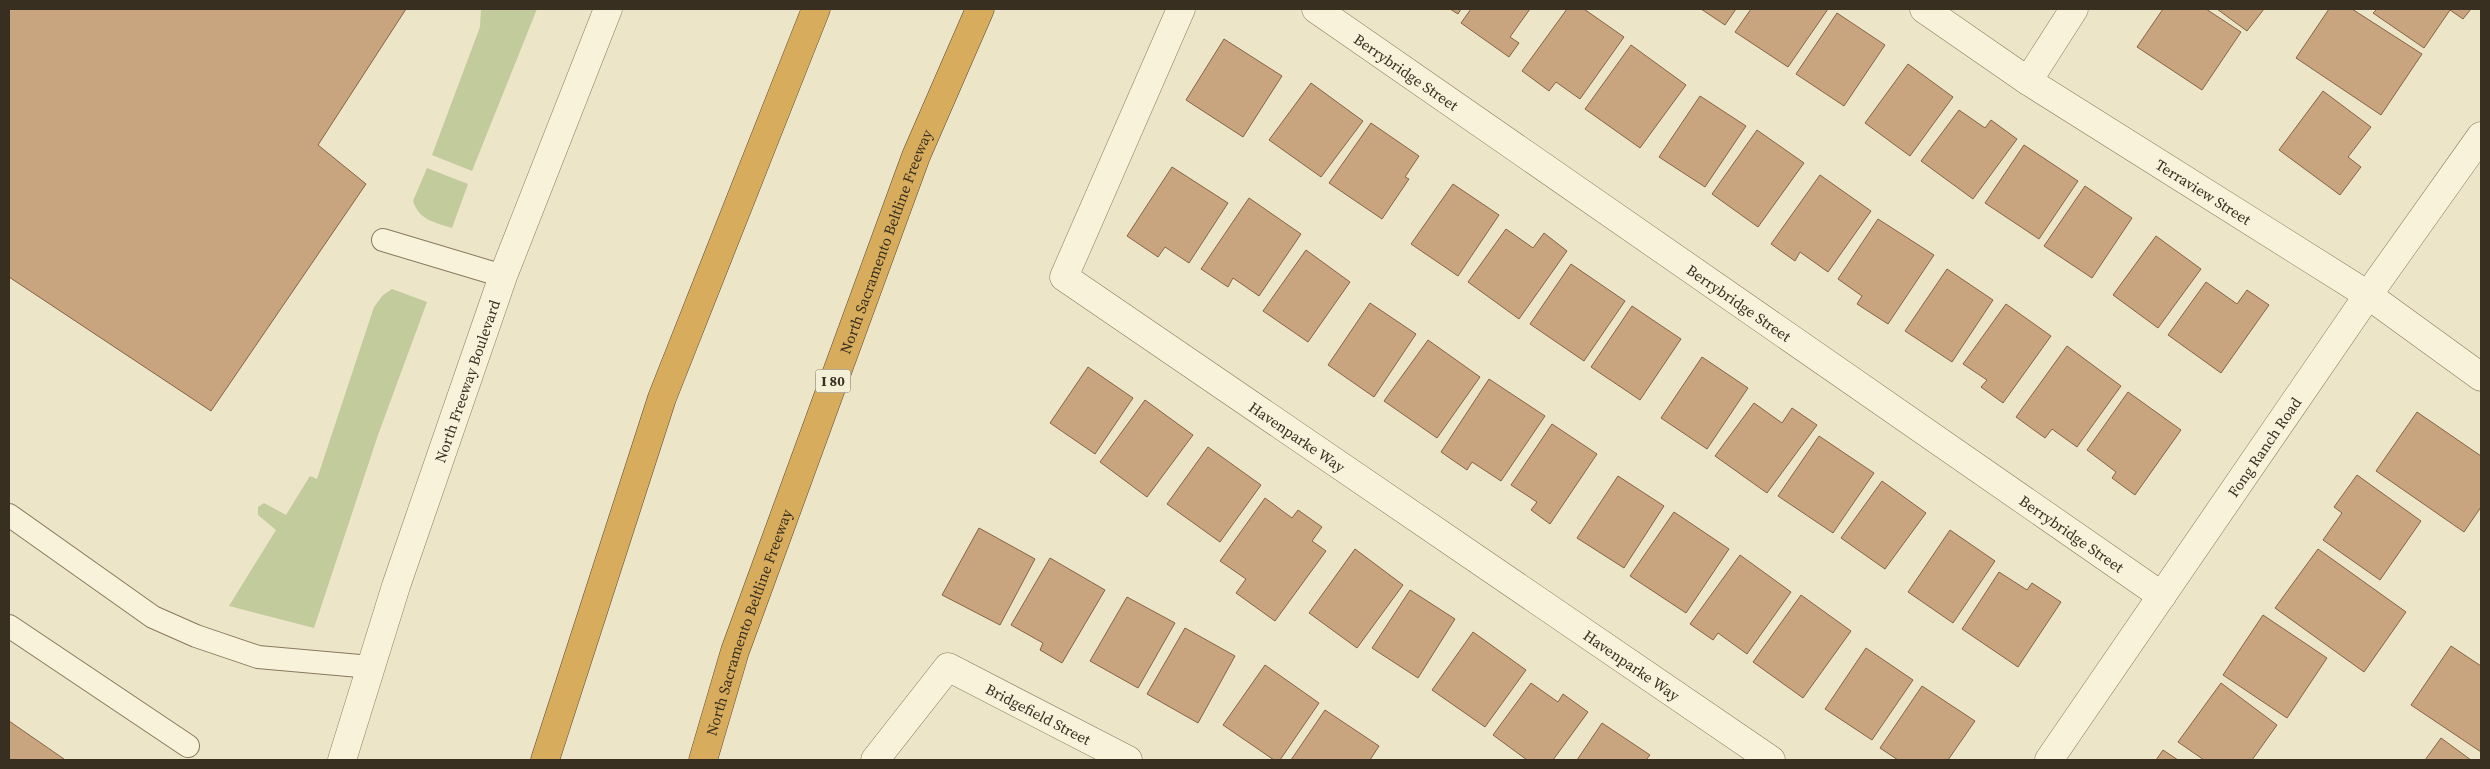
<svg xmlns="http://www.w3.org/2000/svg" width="2490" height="769" viewBox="0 0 2490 769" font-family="'Source Serif 4',serif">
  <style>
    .green { fill: #c1cb9c }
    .building { fill: #c9a57f; stroke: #866444 }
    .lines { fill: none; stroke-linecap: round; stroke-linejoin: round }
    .service-casing { stroke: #88785d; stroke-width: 24 }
    .minor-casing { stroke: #88785d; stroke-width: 29 }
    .tertiary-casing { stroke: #88785d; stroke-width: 29 }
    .motorway-casing { stroke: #564631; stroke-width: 29 }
    .service { stroke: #f8f2db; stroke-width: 22 }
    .minor { stroke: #f8f2db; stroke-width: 28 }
    .tertiary { stroke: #f8f2db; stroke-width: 28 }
    .motorway { stroke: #d7ad5d; stroke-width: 28 }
    .labels { text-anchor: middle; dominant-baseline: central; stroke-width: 5; stroke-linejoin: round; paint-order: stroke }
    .shield { fill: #f4efd7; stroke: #716957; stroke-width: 1 }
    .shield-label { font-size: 14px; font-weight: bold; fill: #392f20 }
    .street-label { font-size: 15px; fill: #392f20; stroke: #f4efd7 }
  </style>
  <rect width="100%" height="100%" fill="#ede5c8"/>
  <path class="green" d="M 481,9 L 537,9 L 472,171 L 432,155 L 480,27 Z
    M 427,168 L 468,184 L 452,228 C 434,222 419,220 413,201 Z
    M 392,289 L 427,302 L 378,435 L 314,628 L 229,606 L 276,530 L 258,515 L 258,507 L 264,503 L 286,515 L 310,476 L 317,479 L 374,307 L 383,295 Z"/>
  <path class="building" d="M 9,9 L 406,9 L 318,145 L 366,184 L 211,411 L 9,277 Z
    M 1450,9 L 1461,9 L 1458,14 Z
    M 1471,9 L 1530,9 L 1510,37 L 1519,43 L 1509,57 L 1461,23 Z
    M 1567,9 L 1584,9 L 1624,37 L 1580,99 L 1556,82 L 1549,91 L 1522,71 Z
    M 1701,9 L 1736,9 L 1725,25 Z
    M 1751,9 L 1828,9 L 1788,67 L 1735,32 Z
    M 2163,9 L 2206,9 L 2241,32 L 2202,90 L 2137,47 Z
    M 2217,9 L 2264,9 L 2247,31 Z
    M 2329,9 L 2352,9 L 2422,54 L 2381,115 L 2296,58 Z
    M 2377,9 L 2471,9 L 2463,19 L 2450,10 L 2424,48 L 2373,13 Z
    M 1837,13 L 1885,45 L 1844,106 L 1796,74 Z
    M 1224,39 L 1282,76 L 1243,137 L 1186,100 Z
    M 1631,45 L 1686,85 L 1640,148 L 1585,109 Z
    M 1908,64 L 1953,97 L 1910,156 L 1865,123 Z
    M 1311,83 L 1363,121 L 1321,177 L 1269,140 Z
    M 2323,91 L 2371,127 L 2348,157 L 2361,167 L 2340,195 L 2279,150 Z
    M 1700,96 L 1746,126 L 1705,187 L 1659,157 Z
    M 1959,110 L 1985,128 L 1991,120 L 2017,139 L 1973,199 L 1921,161 Z
    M 1371,123 L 1419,156 L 1405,177 L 1409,179 L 1382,219 L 1329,183 Z
    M 1757,130 L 1804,163 L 1758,227 L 1712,194 Z
    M 2024,145 L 2078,181 L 2039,239 L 1985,203 Z
    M 1172,167 L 1228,203 L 1189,263 L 1165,247 L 1158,257 L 1127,236 Z
    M 1820,175 L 1871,211 L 1828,272 L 1800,252 L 1795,261 L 1771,244 Z
    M 1453,184 L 1499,215 L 1458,276 L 1411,244 Z
    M 2085,186 L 2132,218 L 2092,278 L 2044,246 Z
    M 1249,198 L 1301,234 L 1259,296 L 1233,278 L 1228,287 L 1201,269 Z
    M 1878,219 L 1934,255 L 1888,324 L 1857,304 L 1862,296 L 1838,279 Z
    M 1506,229 L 1533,248 L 1544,233 L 1567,251 L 1519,319 L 1468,282 Z
    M 2156,236 L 2201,269 L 2158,328 L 2113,295 Z
    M 1306,250 L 1350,282 L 1308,342 L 1263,311 Z
    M 1571,264 L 1625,301 L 1584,361 L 1530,324 Z
    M 1947,269 L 1993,300 L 1952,362 L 1905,331 Z
    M 2206,282 L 2237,304 L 2247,290 L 2269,305 L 2221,373 L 2168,335 Z
    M 1370,303 L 1416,334 L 1374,397 L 1328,365 Z
    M 2006,304 L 2051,336 L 2003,403 L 1981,387 L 1987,380 L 1963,364 Z
    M 1632,306 L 1681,339 L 1640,400 L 1591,367 Z
    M 1428,340 L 1480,377 L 1437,438 L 1384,401 Z
    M 2067,346 L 2121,386 L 2077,447 L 2052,429 L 2045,438 L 2016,417 Z
    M 1702,357 L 1748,388 L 1707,449 L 1661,418 Z
    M 1088,367 L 1133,398 L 1095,454 L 1050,423 Z
    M 1489,379 L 1545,416 L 1501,481 L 1472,462 L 1467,470 L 1441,452 Z
    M 2128,392 L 2181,430 L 2135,495 L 2112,478 L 2116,472 L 2087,450 Z
    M 1145,400 L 1193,435 L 1147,497 L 1100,462 Z
    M 1754,403 L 1782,423 L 1792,408 L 1817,425 L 1767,493 L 1715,456 Z
    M 2417,412 L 2481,456 L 2481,507 L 2464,532 L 2376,471 Z
    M 1552,424 L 1597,454 L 1550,524 L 1531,510 L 1537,502 L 1511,485 Z
    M 1819,436 L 1874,473 L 1833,533 L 1778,496 Z
    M 1208,447 L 1261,485 L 1220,542 L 1167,504 Z
    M 2357,475 L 2421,521 L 2380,580 L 2323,540 L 2342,513 L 2334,507 Z
    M 1618,476 L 1664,506 L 1624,568 L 1577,538 Z
    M 1882,481 L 1926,513 L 1885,569 L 1841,538 Z
    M 1265,498 L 1292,518 L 1298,510 L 1322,527 L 1312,541 L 1326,551 L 1275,621 L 1236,593 L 1246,579 L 1220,561 Z
    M 1674,512 L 1729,549 L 1686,613 L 1630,576 Z
    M 979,528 L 1035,559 L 1000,625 L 942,595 Z
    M 1950,530 L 1995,561 L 1953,623 L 1908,592 Z
    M 1355,549 L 1403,585 L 1357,648 L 1309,613 Z
    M 2318,549 L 2406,612 L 2364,672 L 2275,608 Z
    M 1740,555 L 1791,592 L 1747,654 L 1718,633 L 1713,640 L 1690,624 Z
    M 1050,558 L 1105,590 L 1062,663 L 1040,650 L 1043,643 L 1011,625 Z
    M 1999,572 L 2027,590 L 2032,583 L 2061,602 L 2018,667 L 1962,629 Z
    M 1410,590 L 1455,619 L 1418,678 L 1372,648 Z
    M 1801,595 L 1851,631 L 1803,698 L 1753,662 Z
    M 1127,597 L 1175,623 L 1138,688 L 1090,661 Z
    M 2263,615 L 2327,658 L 2287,718 L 2223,675 Z
    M 1185,628 L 1235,656 L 1198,723 L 1147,694 Z
    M 1473,632 L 1526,670 L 1485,727 L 1432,690 Z
    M 2451,646 L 2481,666 L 2481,752 L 2411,705 Z
    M 1866,648 L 1913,680 L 1872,740 L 1825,709 Z
    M 1265,665 L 1319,703 L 1280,760 L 1274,760 L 1223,725 Z
    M 1531,683 L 1558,702 L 1563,694 L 1588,712 L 1553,760 L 1527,760 L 1493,735 Z
    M 2221,683 L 2277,725 L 2252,760 L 2204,760 L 2178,742 Z
    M 1922,686 L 1975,721 L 1948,760 L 1898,760 L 1880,748 Z
    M 1325,710 L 1379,746 L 1370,760 L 1291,760 Z
    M 9,721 L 64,759 L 63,760 L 9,760 Z
    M 1602,723 L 1650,755 L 1646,760 L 1577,760 Z
    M 2441,738 L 2471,760 L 2425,760 Z
    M 2163,750 L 2178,760 L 2156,760 Z"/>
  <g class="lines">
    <g class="service-casing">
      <path id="service" d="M 383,240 L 503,276
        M 9,515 L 153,617 L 196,636 L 258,657 L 371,667
        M 9,626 L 188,746"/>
    </g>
    <g class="minor-casing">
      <g id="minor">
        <path id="s1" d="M 1181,9 L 1064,277 L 1771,760"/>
        <path id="s2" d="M 1316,9 L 2162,596"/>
        <path id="s3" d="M 1924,9 L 2028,81 L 2368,295 L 2481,377"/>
        <path d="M 2028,81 L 2074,9"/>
        <path id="s4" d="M 875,760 L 948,667 L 1128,760"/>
        <path id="s5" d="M 2049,760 L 2368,295 L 2481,136"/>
      </g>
    </g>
    <g class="tertiary-casing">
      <g id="tertiary">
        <path id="s6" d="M 342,760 L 396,586 L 503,276 L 608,9"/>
      </g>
    </g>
    <g class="motorway-casing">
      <g id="motorway">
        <path d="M 545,760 L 662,398 L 816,9"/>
        <path id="s7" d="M 703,760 L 735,651 L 916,156 L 980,9"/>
      </g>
    </g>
    <use href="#service" class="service"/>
    <use href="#minor" class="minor"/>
    <use href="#tertiary" class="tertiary"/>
    <use href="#motorway" class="motorway"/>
  </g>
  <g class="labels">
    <rect class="shield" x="815.5" y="369.5" width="35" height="23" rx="4"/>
    <g class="shield-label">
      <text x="833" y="381">I 80</text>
    </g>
    <g class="street-label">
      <text stroke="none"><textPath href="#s2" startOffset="110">Berrybridge Street</textPath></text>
      <text stroke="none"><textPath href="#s3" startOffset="334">Terraview Street</textPath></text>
      <text stroke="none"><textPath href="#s7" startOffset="550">North Sacramento Beltline Freeway</textPath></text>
      <text stroke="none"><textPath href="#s2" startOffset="515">Berrybridge Street</textPath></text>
      <text stroke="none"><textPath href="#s6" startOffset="399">North Freeway Boulevard</textPath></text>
      <text stroke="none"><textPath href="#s1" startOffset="575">Havenparke Way</textPath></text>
      <text stroke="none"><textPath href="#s5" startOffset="380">Fong Ranch Road</textPath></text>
      <text stroke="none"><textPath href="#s2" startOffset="920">Berrybridge Street</textPath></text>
      <text stroke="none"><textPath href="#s7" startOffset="145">North Sacramento Beltline Freeway</textPath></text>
      <text stroke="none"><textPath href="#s1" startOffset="980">Havenparke Way</textPath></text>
      <text stroke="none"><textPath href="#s4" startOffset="220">Bridgefield Street</textPath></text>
    </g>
  </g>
  <rect width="2490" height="769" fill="none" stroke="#392f20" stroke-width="20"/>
</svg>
